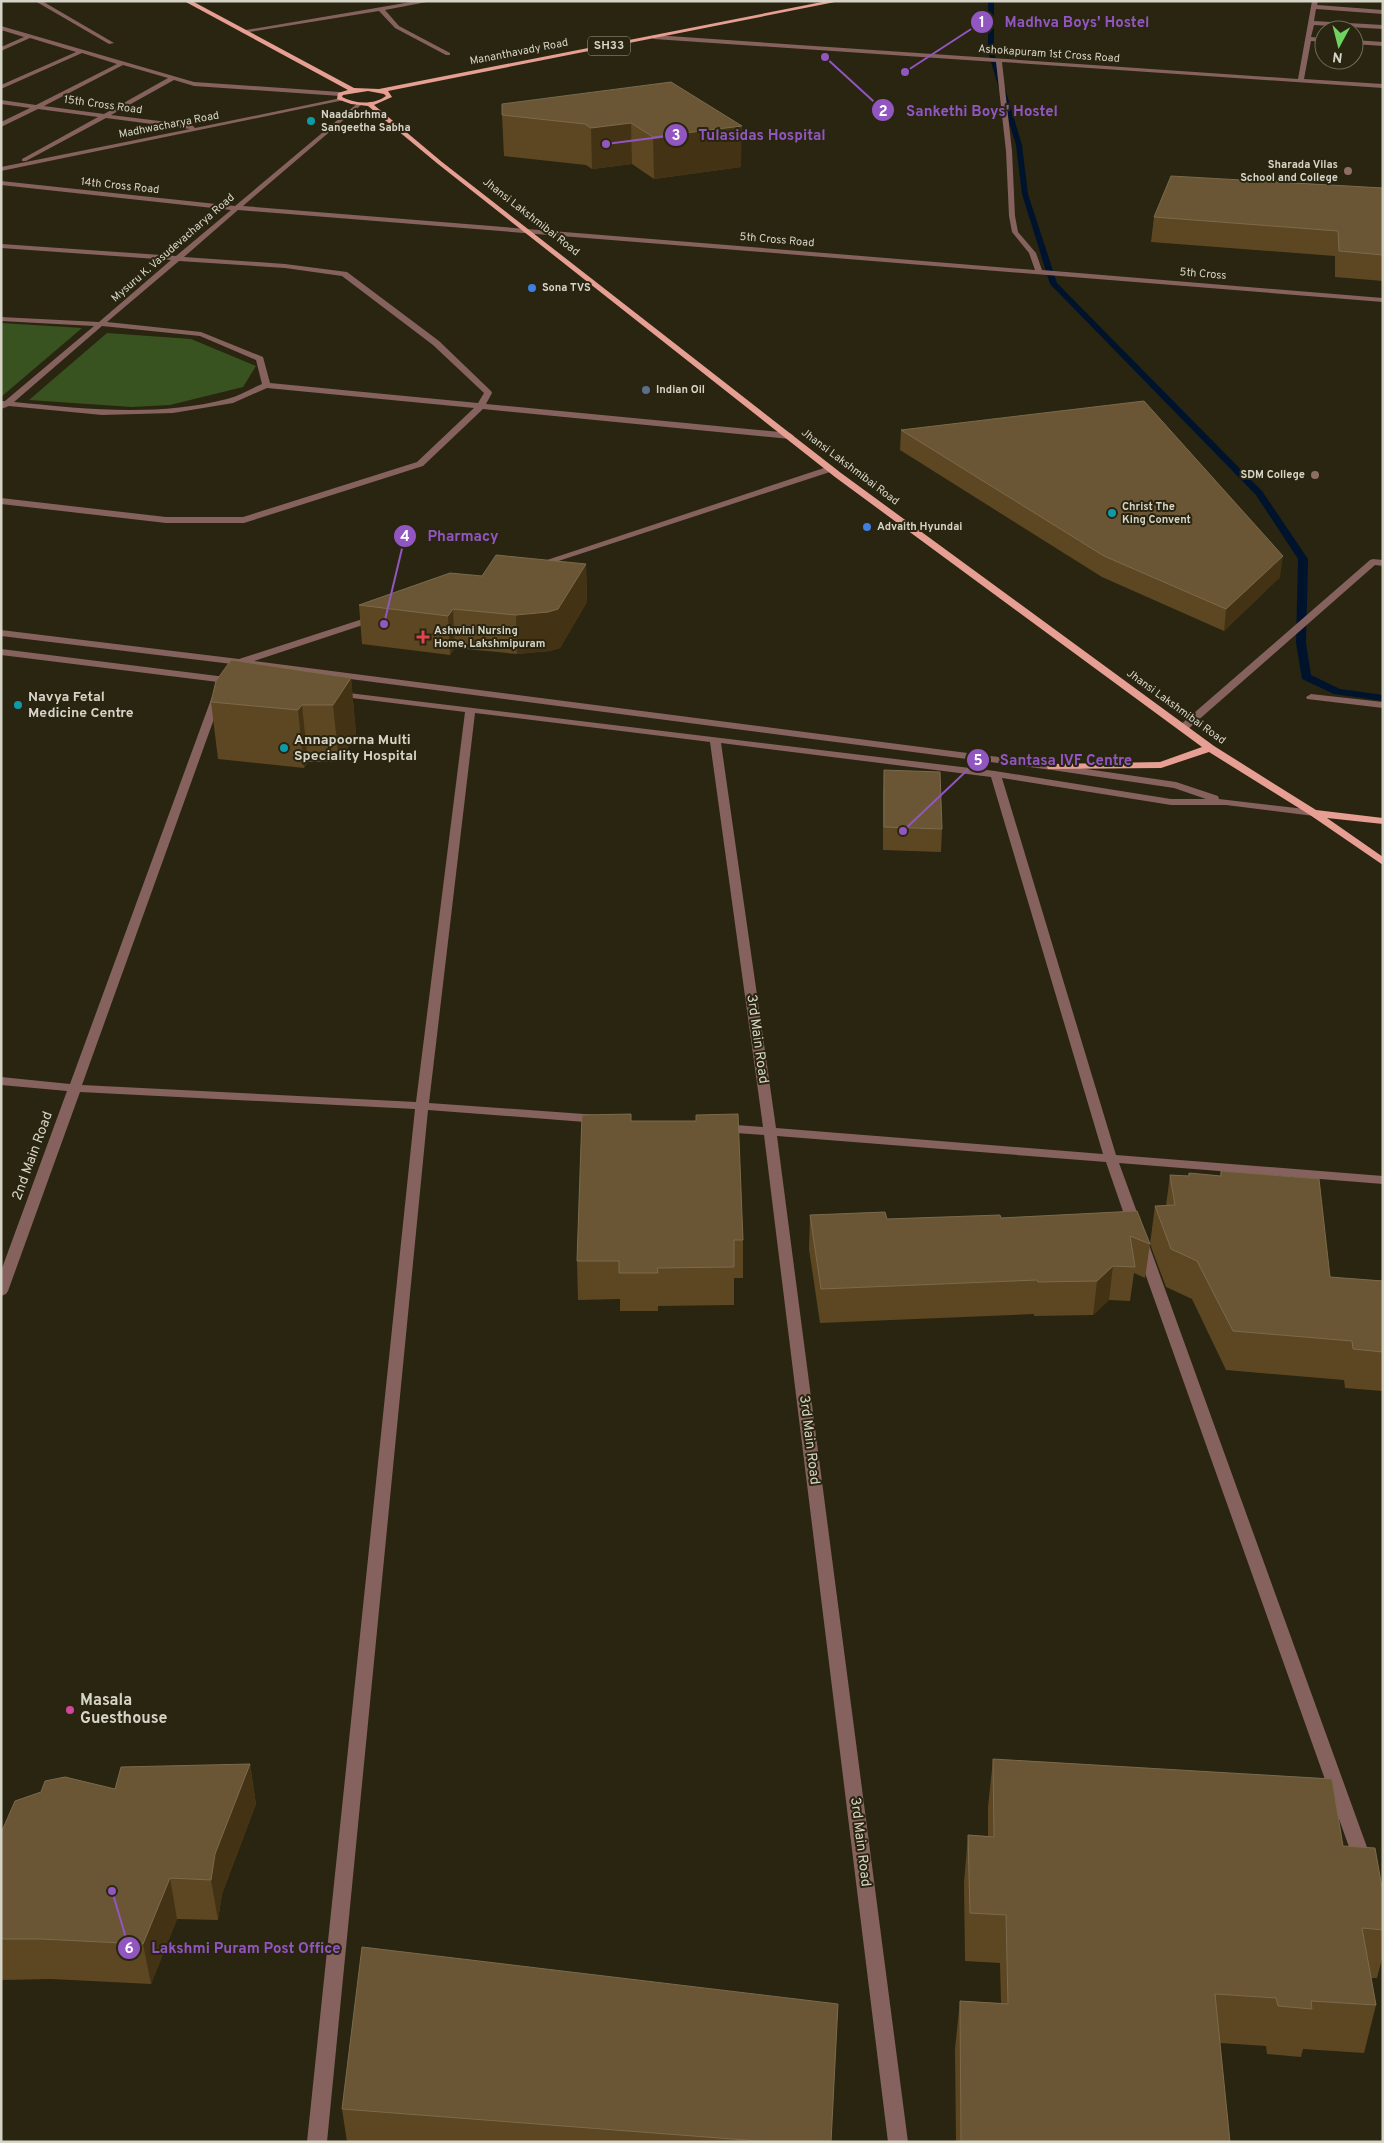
<svg xmlns="http://www.w3.org/2000/svg" width="1384" height="2143" viewBox="0 0 1384 2143" font-family="Overpass,sans-serif">
  <style>
    .green { fill: #38531f }
    .lines { fill: none; stroke-linecap: round; stroke-linejoin: round }
    .stream { fill: #00132d; fill-rule: evenodd }
    .minor { fill: #85625d; fill-rule: evenodd }
    .major { fill: #e79f93; fill-rule: evenodd }
    .wall { fill: #5d4723 }
    .shaded-wall { fill: #433314 }
    .building { fill: #6a5635; stroke: #7b6a4c }
    .culture-dot { fill: #0f9aa8; stroke: #292510; stroke-width: 2 }
    .education-dot { fill: #8d6e63; stroke: #292510; stroke-width: 2 }
    .shop-dot { fill: #3f7fe0; stroke: #292510; stroke-width: 2 }
    .service-dot { fill: #5c6f8a; stroke: #292510; stroke-width: 2 }
    .health-dot { fill: #e0444e; stroke: #292510; stroke-width: 2 }
    .hotel-dot { fill: #d1479c; stroke: #292510; stroke-width: 2 }
    .labels { text-anchor: middle; dominant-baseline: central; stroke-width: 4; stroke-linejoin: round; paint-order: stroke }
    .far-street-label { font-size: 11px; fill: #d6d4c7; stroke: #292510 }
    .far-poi-label { font-size: 11px; font-weight: bold; fill: #d6d4c7; stroke: #292510; text-anchor: start }
    .shield { fill: #292510; stroke: #a2a090; stroke-width: 1 }
    .shield-label { font-size: 12px; font-weight: bold; fill: #d6d4c7 }
    .poi-label { font-size: 14px; font-weight: bold; fill: #d6d4c7; stroke: #292510; text-anchor: start }
    .street-label { font-size: 14px; fill: #d6d4c7; stroke: #292510 }
    .near-poi-label { font-size: 16px; font-weight: bold; fill: #d6d4c7; stroke: #292510; text-anchor: start }
    .leader { fill: none; stroke: #9256c1; stroke-width: 2 }
    .callout-dot { fill: #9256c1; stroke: #292510; stroke-width: 2 }
    .mark-label { font-size: 15px; text-anchor: middle; font-weight: bold; fill: #fff }
    .callout-label { font-size: 15px; text-anchor: middle; font-weight: bold; fill: #9256c1; stroke: #292510; stroke-width: 4; stroke-linejoin: round; paint-order: stroke }
  </style>
  <rect width="100%" height="100%" fill="#292510"/>
  <path class="green" d="M 1,323 L 82,328 L 1,397 Z
    M 107,333 L 191,339 L 256,366 L 243,387 L 170,405 L 132,407 L 29,400 Z"/>
  <g class="lines">
    <path class="stream" d="M 988,1 L 994,1 L 994,52 L 1022,145 L 1028,194 L 1057,283 L 1262,491 L 1308,559 L 1306,643 L 1311,675 L 1340,689 L 1383,695 L 1383,701 L 1334,694 L 1302,679 L 1296,643 L 1298,559 L 1256,495 L 1050,284 L 1022,194 L 1016,145 L 988,52 Z"/>
    <path class="minor" d="M 35,1 L 42,1 L 114,43 L 109,44 Z
      M 417,1 L 432,1 L 385,10 L 399,26 L 450,53 L 450,55 L 446,55 L 395,28 L 379,11 L 243,33 L 240,31 Z
      M 1312,1 L 1318,1 L 1317,5 L 1383,10 L 1383,14 L 1316,9 L 1314,21 L 1383,25 L 1383,29 L 1314,25 L 1311,37 L 1324,38 L 1324,42 L 1311,41 L 1304,79 L 1383,84 L 1383,88 L 1002,62 L 1012,151 L 1015,216 L 1018,232 L 1036,253 L 1042,270 L 1383,298 L 1383,302 L 238,210 L 184,257 L 285,264 L 347,272 L 439,341 L 491,391 L 492,393 L 486,404 L 790,433 L 794,436 L 790,439 L 483,409 L 423,466 L 244,523 L 166,523 L 1,504 L 1,498 L 166,517 L 243,517 L 417,462 L 474,408 L 267,388 L 233,403 L 173,413 L 102,415 L 9,406 L 1,409 L 1,401 L 5,401 L 94,326 L 1,321 L 1,317 L 99,322 L 171,260 L 1,248 L 1,244 L 176,256 L 231,210 L 1,185 L 1,181 L 235,206 L 359,102 L 361,105 L 243,206 L 1035,270 L 1029,253 L 1012,232 L 1009,216 L 1006,151 L 996,62 L 654,39 L 651,37 L 654,35 L 1298,79 ZM 179,261 L 285,268 L 342,276 L 433,345 L 484,393 L 478,403 L 270,383 L 263,357 L 201,332 L 107,322 ZM 102,326 L 200,336 L 256,360 L 262,384 C 250,389 239,396 227,399 C 157,417 84,409 14,402 Z
      M 1,26 L 194,82 L 340,92 L 343,94 L 340,96 L 194,86 L 174,80 L 111,115 L 192,125 L 195,128 L 341,98 L 344,100 L 1,171 L 1,167 L 190,129 L 106,118 L 26,161 L 22,161 L 22,159 L 98,117 L 38,109 L 1,127 L 1,122 L 30,108 L 1,104 L 1,100 L 36,105 L 117,64 L 82,53 L 1,89 L 1,85 L 76,52 L 30,38 L 1,51 L 1,47 L 24,37 L 1,30 ZM 123,65 L 168,78 L 104,114 L 44,106 Z
      M 1354,40 L 1383,42 L 1383,46 L 1354,44 Z
      M 830,466 L 833,467 L 833,471 L 537,568 L 534,569 L 529,566 Z
      M 1373,559 L 1383,560 L 1383,566 L 1375,565 L 1187,730 L 1179,730 L 1178,728 L 1179,726 L 1370,560 Z
      M 375,615 L 380,618 L 378,620 L 254,661 L 1052,764 L 1176,782 L 1218,796 L 1219,799 L 1314,810 L 1319,813 L 1314,816 L 1226,805 L 1171,805 L 1002,778 L 1116,1155 L 1383,1176 L 1383,1184 L 1119,1163 L 1142,1226 L 1140,1229 L 1130,1229 L 1128,1226 L 1106,1162 L 777,1136 L 908,2142 L 888,2142 L 764,1135 L 722,1132 L 716,1128 L 722,1124 L 763,1127 L 710,742 L 475,713 L 429,1103 L 598,1115 L 604,1119 L 598,1123 L 428,1110 L 327,2142 L 307,2142 L 415,1109 L 80,1092 L 8,1291 L 6,1294 L 1,1296 L 1,1271 L 67,1091 L 1,1085 L 1,1077 L 70,1084 L 213,694 L 218,691 L 223,694 L 82,1085 L 416,1102 L 465,712 L 336,696 L 331,693 L 332,691 L 995,771 L 1171,799 L 1206,799 L 1174,788 L 1052,770 L 242,665 L 232,675 L 229,676 L 224,673 L 232,664 L 1,636 L 1,630 L 239,659 ZM 721,743 L 991,777 L 1103,1154 L 776,1128 Z
      M 1,649 L 234,678 L 239,681 L 234,684 L 1,655 Z
      M 1311,694 L 1383,702 L 1383,708 L 1307,699 L 1306,697 Z
      M 1142,1241 L 1147,1242 L 1149,1245 L 1372,1861 L 1369,1866 L 1363,1868 L 1357,1866 L 1354,1861 L 1135,1245 L 1137,1242 Z"/>
    <path class="major" d="M 184,1 L 192,1 L 354,88 L 379,89 L 827,1 L 840,1 L 388,91 L 392,97 L 374,105 L 442,162 L 841,473 L 1214,746 L 1316,810 L 1383,818 L 1383,824 L 1327,818 L 1383,857 L 1383,865 L 1310,815 L 1209,752 L 1161,768 L 1048,769 L 1047,767 L 1052,764 L 1160,762 L 1202,747 L 835,477 L 438,164 L 368,106 L 351,104 L 337,99 L 338,93 L 348,90 ZM 368,91 L 384,94 L 386,96 C 374,105 355,104 342,97 L 343,95 Z"/>
  </g>
  <path class="wall" d="M 671,82 L 741,167 L 654,179 L 632,164 L 592,169 L 586,165 L 504,156 L 502,115 Z
    M 1383,188 L 1383,281 L 1335,277 L 1335,256 L 1151,242 L 1154,217 Z
    M 901,430 L 1280,577 L 1224,631 L 1102,577 L 900,450 Z
    M 586,564 L 587,602 L 560,648 L 550,651 L 517,654 L 455,648 L 450,655 L 362,644 L 359,605 L 482,576 Z
    M 351,678 L 356,734 L 339,762 L 308,762 L 304,768 L 218,759 L 211,702 Z
    M 884,770 L 942,829 L 941,852 L 883,850 L 883,793 Z
    M 631,1121 L 743,1240 L 743,1278 L 734,1278 L 734,1305 L 658,1306 L 658,1311 L 620,1311 L 620,1299 L 578,1300 L 577,1261 Z
    M 1221,1171 L 1330,1277 L 1383,1281 L 1383,1391 L 1345,1388 L 1344,1380 L 1226,1370 L 1192,1299 L 1166,1287 L 1150,1244 L 1155,1206 L 1166,1206 L 1170,1175 L 1188,1176 L 1189,1173 L 1220,1176 Z
    M 1137,1211 L 1150,1244 L 1145,1278 L 1134,1273 L 1130,1301 L 1109,1300 L 1093,1315 L 1034,1316 L 1034,1314 L 820,1323 L 809,1249 L 810,1215 L 887,1219 L 1001,1218 Z
    M 993,1759 L 1343,1846 L 1383,1893 L 1383,1955 L 1377,1978 L 1371,1978 L 1376,2005 L 1364,2053 L 1303,2049 L 1301,2057 L 1267,2054 L 1266,2046 L 1220,2043 L 1230,2142 L 956,2142 L 955,2049 L 960,2001 L 1001,2003 L 1000,1963 L 965,1961 L 964,1883 L 968,1835 L 988,1836 L 988,1807 Z
    M 250,1764 L 256,1804 L 222,1894 L 218,1920 L 177,1919 L 151,1984 L 51,1979 L 1,1980 L 1,1833 L 41,1792 L 115,1789 Z
    M 342,2109 L 831,2142 L 347,2142 Z"/>
  <path class="shaded-wall" d="M 631,123 L 632,164 L 592,169 L 591,128 Z
    M 742,126 L 741,167 L 654,179 L 653,137 Z
    M 1283,556 L 1280,577 L 1224,631 L 1226,609 Z
    M 586,564 L 587,602 L 560,648 L 550,651 L 517,654 L 516,615 Z
    M 453,609 L 455,648 L 450,655 L 448,616 Z
    M 351,678 L 356,734 L 339,762 L 333,705 Z
    M 302,705 L 308,762 L 304,768 L 298,710 Z
    M 1113,1266 L 1109,1300 L 1093,1315 L 1097,1281 Z
    M 250,1764 L 256,1804 L 222,1894 L 218,1920 L 211,1880 L 215,1854 Z
    M 170,1878 L 177,1919 L 151,1984 L 143,1944 Z"/>
  <path class="building" d="M 671,82 L 742,126 L 653,137 L 631,123 L 591,128 L 585,124 L 502,115 L 502,104 Z
    M 1171,176 L 1383,188 L 1383,255 L 1339,251 L 1338,231 L 1154,217 Z
    M 1144,401 L 1283,556 L 1226,609 L 1104,556 L 901,430 Z
    M 496,555 L 586,564 L 558,609 L 548,612 L 516,615 L 453,609 L 448,616 L 359,605 L 450,573 L 482,576 Z
    M 231,660 L 351,678 L 333,705 L 302,705 L 298,710 L 211,702 L 216,681 Z
    M 884,770 L 940,772 L 942,829 L 884,827 Z
    M 631,1114 L 631,1121 L 696,1121 L 696,1115 L 738,1114 L 743,1240 L 734,1240 L 734,1267 L 657,1268 L 658,1273 L 619,1273 L 619,1261 L 577,1261 L 582,1115 Z
    M 1221,1171 L 1319,1179 L 1330,1277 L 1383,1281 L 1383,1352 L 1353,1349 L 1352,1341 L 1233,1331 L 1197,1261 L 1171,1249 L 1155,1206 L 1175,1205 L 1170,1175 L 1189,1176 L 1189,1173 L 1221,1176 Z
    M 1137,1211 L 1150,1244 L 1130,1236 L 1135,1267 L 1113,1266 L 1097,1281 L 1038,1282 L 1037,1280 L 821,1289 L 810,1215 L 885,1212 L 887,1219 L 1000,1215 L 1001,1218 Z
    M 993,1759 L 1332,1779 L 1343,1846 L 1375,1848 L 1383,1893 L 1383,1930 L 1362,1928 L 1376,2005 L 1311,2001 L 1312,2009 L 1278,2006 L 1276,1998 L 1215,1994 L 1230,2142 L 961,2142 L 960,2001 L 1008,2004 L 1006,1915 L 970,1913 L 968,1835 L 994,1837 Z
    M 250,1764 L 215,1854 L 211,1880 L 170,1878 L 143,1944 L 41,1939 L 1,1939 L 1,1833 L 15,1801 L 41,1792 L 45,1781 L 65,1777 L 115,1789 L 121,1767 Z
    M 362,1947 L 838,2004 L 831,2142 L 771,2142 L 342,2109 Z"/>
  <g class="culture-dot">
    <circle cx="311" cy="121" r="5"/>
    <circle cx="1112" cy="513" r="5"/>
    <circle cx="18" cy="705" r="5"/>
    <circle cx="284" cy="748" r="5"/>
  </g>
  <g class="education-dot">
    <circle cx="1348" cy="171" r="5"/>
    <circle cx="1315" cy="475" r="5"/>
  </g>
  <g class="shop-dot">
    <circle cx="532" cy="288" r="5"/>
    <circle cx="867" cy="527" r="5"/>
  </g>
  <circle class="service-dot" cx="646" cy="390" r="5"/>
  <path class="health-dot" d="M420.5 629.5h5v5h5v5h-5v5h-5v-5h-5v-5h5z"/>
  <circle class="hotel-dot" cx="70" cy="1710" r="5"/>
  <g class="labels">
    <g class="far-street-label">
      <text transform="translate(519 52) rotate(-11)">Mananthavady Road</text>
      <text transform="translate(1049 54) rotate(4)">Ashokapuram 1st Cross Road</text>
      <text transform="translate(103 105) rotate(8)">15th Cross Road</text>
      <text transform="translate(169 125) rotate(-11)">Madhwacharya Road</text>
      <text transform="translate(120 186) rotate(6)">14th Cross Road</text>
      <text transform="translate(531 217) rotate(38)">Jhansi Lakshmibai Road</text>
      <text transform="translate(777 240) rotate(5)">5th Cross Road</text>
      <text transform="translate(173 248) rotate(-41)">Mysuru K. Vasudevacharya Road</text>
      <text transform="translate(1203 274) rotate(5)">5th Cross</text>
      <text transform="translate(850 467) rotate(37)">Jhansi Lakshmibai Road</text>
      <text transform="translate(1176 707) rotate(36)">Jhansi Lakshmibai Road</text>
    </g>
    <g class="far-poi-label">
      <text x="321" y="115">Naadabrhma<tspan x="321" dy="13">Sangeetha Sabha</tspan></text>
      <text x="1338" y="165" text-anchor="end">Sharada Vilas<tspan x="1338" dy="13">School and College</tspan></text>
      <text x="542" y="288">Sona TVS</text>
      <text x="656" y="390">Indian Oil</text>
      <text x="1305" y="475" text-anchor="end">SDM College</text>
      <text x="1122" y="507">Christ The<tspan x="1122" dy="13">King Convent</tspan></text>
      <text x="877" y="527">Advaith Hyundai</text>
      <text x="434" y="631">Ashwini Nursing<tspan x="434" dy="13">Home, Lakshmipuram</tspan></text>
    </g>
    <rect class="shield" x="588" y="36.5" width="42" height="19" rx="4"/>
    <g class="shield-label">
      <text x="609" y="46">SH33</text>
    </g>
    <g class="poi-label">
      <text x="28" y="697">Navya Fetal<tspan x="28" dy="16">Medicine Centre</tspan></text>
      <text x="294" y="740">Annapoorna Multi<tspan x="294" dy="16">Speciality Hospital</tspan></text>
    </g>
    <g class="street-label">
      <text transform="translate(757 1039) rotate(82)">3rd Main Road</text>
      <text transform="translate(33 1156) rotate(-70)">2nd Main Road</text>
      <text transform="translate(809 1440) rotate(83)">3rd Main Road</text>
      <text transform="translate(860 1842) rotate(83)">3rd Main Road</text>
    </g>
    <g class="near-poi-label">
      <text x="80" y="1701">Masala<tspan x="80" dy="18">Guesthouse</tspan></text>
    </g>
  </g>
  <path class="leader" d="M905 72L982 22M825 57L883 110M606 144L676 135M384 624L405 536M903 831L978 760M112 1891L129 1948"/>
  <g class="callout-dot">
    <circle cx="905" cy="72" r="5"/>
    <circle cx="825" cy="57" r="5"/>
    <circle cx="606" cy="144" r="5"/>
    <circle cx="384" cy="624" r="5"/>
    <circle cx="903" cy="831" r="5"/>
    <circle cx="112" cy="1891" r="5"/>
    <circle cx="982" cy="22" r="12"/>
    <circle cx="883" cy="110" r="12"/>
    <circle cx="676" cy="135" r="12"/>
    <circle cx="405" cy="536" r="12"/>
    <circle cx="978" cy="760" r="12"/>
    <circle cx="129" cy="1948" r="12"/>
  </g>
  <g class="mark-label">
    <text x="982" y="27">1</text>
    <text x="883" y="116">2</text>
    <text x="676" y="140">3</text>
    <text x="405" y="541">4</text>
    <text x="978" y="765">5</text>
    <text x="129" y="1953">6</text>
  </g>
  <g class="callout-label">
    <text x="1077" y="27">Madhva Boys' Hostel</text>
    <text x="982" y="116">Sankethi Boys' Hostel</text>
    <text x="762" y="140">Tulasidas Hospital</text>
    <text x="463" y="541">Pharmacy</text>
    <text x="1066" y="765">Santasa IVF Centre</text>
    <text x="246" y="1953">Lakshmi Puram Post Office</text>
  </g>
  <rect width="1384" height="2143" fill="none" stroke="#d6d4c7" stroke-width="5"/>
  <g transform="translate(1339 45) rotate(187)"><circle r="24" fill="#292510" stroke="#6e6b59"/>
  <path d="M0-4L9 19L0 12L-9 19Z" fill="#6fd35f"/>
  <text y="-8" font-size="14" font-weight="bold" text-anchor="middle" fill="#d6d4c7">N</text>
  </g>
</svg>
